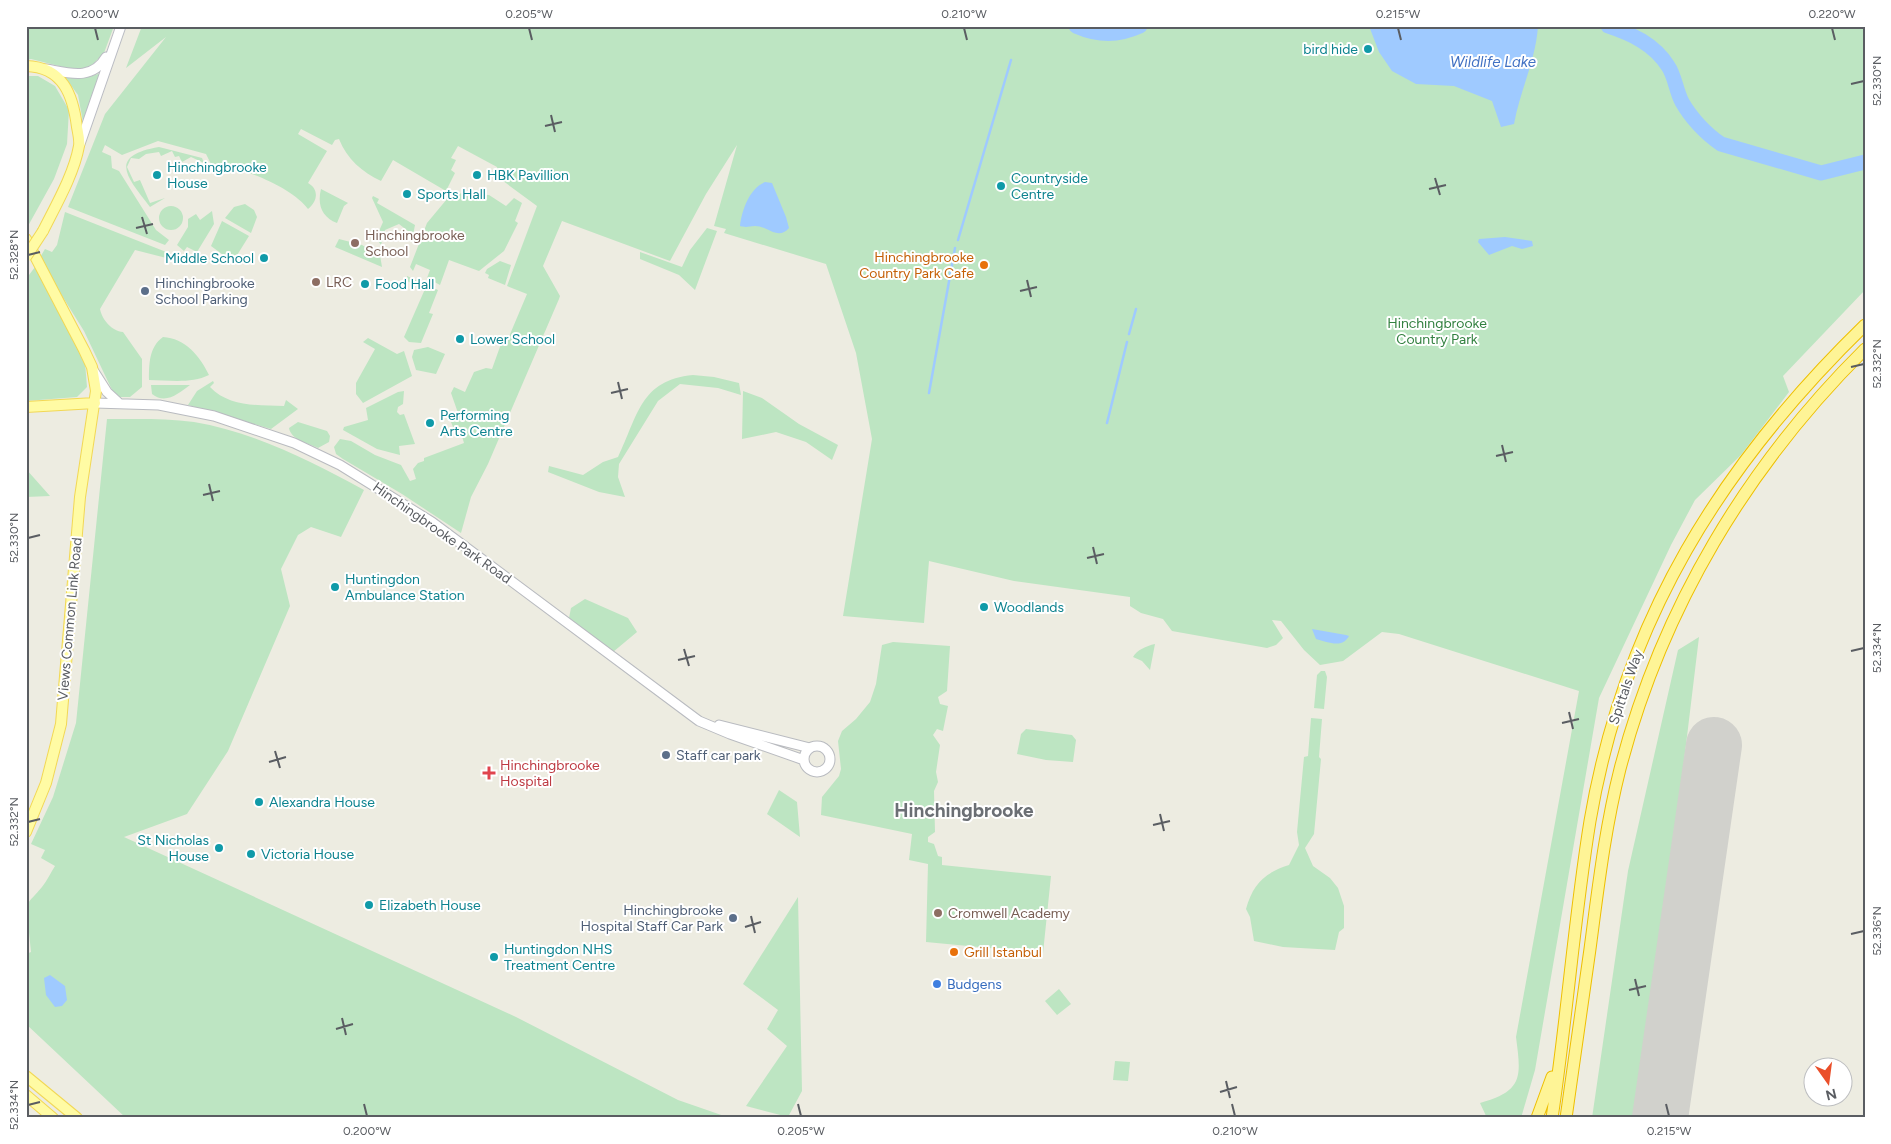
<svg xmlns="http://www.w3.org/2000/svg" width="1891" height="1144" viewBox="0 0 1891 1144" font-family="Figtree,sans-serif">
  <style>
    .green { fill: #bde5c2 }
    .water { fill: #9fcaff }
    .lines { fill: none; stroke-linecap: round; stroke-linejoin: round }
    .stream { stroke: #9fcaff; stroke-width: 2.5 }
    .river { stroke: #9fcaff; stroke-width: 15 }
    .runway { stroke: #d1d1cc; stroke-width: 56 }
    .tertiary-casing { stroke: #b9bbc0; stroke-width: 11 }
    .secondary-casing { stroke: #babcc3; stroke-width: 11 }
    .primary-casing { stroke: #f2d855; stroke-width: 12 }
    .trunk-casing { stroke: #eebf00; stroke-width: 13 }
    .tertiary { stroke: #fff; stroke-width: 9 }
    .secondary { stroke: #fff; stroke-width: 9 }
    .primary { stroke: #fffba4; stroke-width: 10 }
    .trunk { stroke: #fef496; stroke-width: 11 }
    .primary-bridge-casing { stroke: #f2d855; stroke-width: 12; stroke-linecap: butt }
    .primary-bridge { stroke: #fffba4; stroke-width: 10 }
    .ticks { fill: none; stroke: #5a5d62; stroke-width: 2 }
    .culture-dot { fill: #0f9aa8; stroke: #fff; stroke-width: 2 }
    .education-dot { fill: #8d6e63; stroke: #fff; stroke-width: 2 }
    .food-dot { fill: #e8710a; stroke: #fff; stroke-width: 2 }
    .service-dot { fill: #5c6f8a; stroke: #fff; stroke-width: 2 }
    .health-dot { fill: #e0444e; stroke: #fff; stroke-width: 2 }
    .shop-dot { fill: #3f7fe0; stroke: #fff; stroke-width: 2 }
    .labels { text-anchor: middle; dominant-baseline: central; stroke-width: 4; stroke-linejoin: round; paint-order: stroke }
    .culture-label { font-size: 14px; fill: #0d838f; stroke: #fff; text-anchor: start }
    .education-label { font-size: 14px; fill: #785e54; stroke: #fff; text-anchor: start }
    .food-label { font-size: 14px; fill: #c56008; stroke: #fff; text-anchor: end }
    .service-label { font-size: 14px; fill: #4e5e75; stroke: #fff; text-anchor: start }
    .park-label { font-size: 14px; fill: #338140; stroke: #fff }
    .street-label { font-size: 14px; fill: #5a5d62; stroke: #fff }
    .health-label { font-size: 14px; fill: #be3a42; stroke: #fff; text-anchor: start }
    .shop-label { font-size: 14px; fill: #366cbe; stroke: #fff; text-anchor: start }
    .water-label { font-size: 15px; font-style: italic; fill: #4171c3; stroke: #fff }
    .district-label { font-size: 19px; font-weight: bold; fill: #6b6f74; stroke: #fff }
    .neatline { fill: none; stroke: #5a5d62; stroke-width: 2 }
    .ticks-label { font-size: 12px; text-anchor: middle; fill: #5a5d62 }
  </style>
  <rect width="100%" height="100%" fill="#edece1"/>
  <path class="green" d="M 26,26 L 114,26 L 104,53 L 89,68 L 67,68 L 31,59 L 26,60 Z
    M 142,26 L 1865,26 L 1865,290 L 1783,376 L 1789,392 L 1741,455 L 1695,500 L 1671,545 L 1599,698 L 1535,1070 L 1521,1118 L 1487,1118 L 1480,1103 C 1524,1091 1521,1076 1516,1037 L 1579,691 L 1399,634 L 1382,632 L 1343,661 L 1320,665 L 1304,650 L 1281,621 L 1272,620 L 1283,638 L 1276,645 L 1267,648 L 1172,631 L 1163,619 L 1141,613 L 1130,606 L 1130,597 L 1014,581 L 929,561 L 924,623 L 843,616 L 872,439 L 856,353 L 826,264 L 724,233 L 726,229 L 714,226 L 737,145 L 706,194 L 670,261 L 562,221 L 543,266 L 560,296 L 559,299 L 488,464 L 471,497 L 461,533 L 402,494 L 343,459 L 336,454 L 334,447 L 340,439 L 351,441 L 375,455 L 401,465 L 410,481 L 416,479 L 413,469 L 418,463 L 424,461 L 424,458 L 464,443 L 460,430 L 455,432 L 449,417 L 458,413 L 451,393 L 454,387 L 465,392 L 474,372 L 486,368 L 492,369 L 501,344 L 505,346 L 527,294 L 507,286 L 537,206 L 499,178 L 497,167 L 458,146 L 451,158 L 456,160 L 451,170 L 455,173 L 446,191 L 393,160 L 381,181 C 362,172 347,159 339,139 L 335,140 L 332,145 L 301,129 L 298,134 L 327,151 L 308,183 C 319,189 318,201 308,209 C 291,186 239,166 211,164 L 206,154 L 158,141 L 122,155 L 105,145 L 102,152 L 111,156 L 112,168 L 119,171 L 156,230 L 169,240 L 165,245 L 68,207 L 105,114 L 166,37 L 126,68 Z
    M 101,73 L 83,122 L 78,95 L 64,76 L 89,77 Z
    M 26,76 L 38,76 L 55,86 L 69,110 L 67,144 L 54,179 L 28,226 Z
    M 159,147 L 202,158 L 204,163 L 191,157 L 182,162 L 179,156 L 175,157 L 172,151 L 161,156 L 159,152 L 146,154 L 139,159 L 131,158 L 127,167 L 134,182 L 140,180 L 150,203 L 165,198 L 150,207 C 127,177 107,156 159,147 Z
    M 321,189 L 348,203 L 344,206 L 337,223 C 322,217 317,205 321,189 Z
    M 452,193 L 489,195 L 506,206 L 514,198 L 522,203 L 515,221 L 518,223 L 504,251 L 479,271 L 449,260 L 440,285 L 427,278 L 430,270 L 416,264 L 413,271 L 410,267 L 427,223 Z
    M 373,196 L 379,199 L 377,203 L 415,225 L 413,235 L 399,224 L 385,230 L 381,245 L 376,238 L 383,222 L 372,198 Z
    M 245,204 L 254,210 L 257,217 L 251,233 L 225,218 L 234,207 Z
    M159 218a12 12 0 1 1 24 0a12 12 0 1 1-24 0Z
    M 212,211 L 214,224 L 197,252 L 187,247 L 184,251 L 177,245 L 188,227 L 188,219 L 196,214 L 200,220 Z
    M 65,212 L 189,261 L 186,263 L 135,250 L 100,309 C 102,320 112,331 123,332 L 142,359 L 142,387 L 130,397 L 120,397 L 112,390 L 84,331 L 39,259 L 45,249 L 52,252 L 57,245 Z
    M 222,221 L 249,236 L 234,260 L 230,260 L 211,246 Z
    M 707,228 L 717,231 L 695,290 L 679,275 L 640,259 L 640,252 L 682,267 L 690,250 Z
    M 339,239 L 362,245 L 380,255 L 382,267 L 335,247 Z
    M 500,261 L 511,265 L 505,285 L 488,278 L 489,275 L 485,273 L 487,269 Z
    M 35,267 L 85,362 L 87,387 L 77,397 L 26,401 L 26,279 Z
    M 407,276 L 438,290 L 429,313 L 433,314 L 421,343 L 409,342 L 404,337 L 425,289 L 407,281 Z
    M 163,337 C 185,338 200,356 209,375 C 191,384 168,380 149,380 C 149,364 149,347 163,337 Z
    M 368,338 L 397,354 L 404,351 L 412,376 L 363,403 L 356,394 L 356,383 L 375,349 L 363,342 Z
    M 428,347 L 445,354 L 436,374 L 416,370 L 412,357 L 414,350 Z
    M 693,375 L 714,377 L 739,383 L 741,395 L 718,388 L 680,384 L 658,401 L 619,464 L 618,477 L 625,497 L 599,492 L 548,472 L 549,466 L 583,475 L 603,462 L 618,457 C 638,416 640,380 693,375 Z
    M 213,381 L 214,383 L 210,387 C 229,407 257,405 284,406 L 286,400 L 298,409 L 271,429 L 188,405 L 197,391 Z
    M 151,385 L 190,385 C 179,393 166,405 152,394 Z
    M 404,391 L 403,404 L 398,407 L 397,412 L 400,415 L 404,414 L 415,444 L 399,446 L 400,455 L 377,449 L 343,430 L 344,427 L 368,420 L 366,408 L 398,392 Z
    M 743,391 L 762,398 L 799,424 L 838,445 L 832,460 L 806,442 L 776,432 L 742,439 Z
    M 107,419 C 136,419 165,418 194,422 C 254,432 311,461 364,490 L 341,537 L 311,527 L 298,535 L 281,569 L 290,606 L 228,751 L 187,814 L 124,837 L 516,1017 L 678,1100 L 730,1118 L 126,1118 L 26,1024 L 26,954 L 31,952 L 28,923 L 26,925 C 26,899 27,905 42,887 C 47,881 51,872 55,866 L 41,858 L 45,850 L 31,844 L 53,797 L 76,723 Z
    M 298,422 L 327,431 L 330,436 L 329,442 L 318,448 C 308,443 291,440 289,428 Z
    M 26,469 L 50,496 L 26,497 Z
    M 585,599 L 628,618 L 637,632 L 613,652 L 569,618 L 571,608 Z
    M 1699,637 L 1641,1118 L 1592,1118 L 1628,871 L 1678,650 Z
    M 893,642 L 950,646 L 947,691 L 938,697 L 940,704 L 948,706 L 943,731 L 937,729 L 933,735 L 940,745 L 936,772 L 938,782 L 934,791 L 935,832 L 928,837 L 928,842 L 934,844 L 938,856 L 942,857 L 942,865 L 1051,876 L 1043,953 L 926,942 L 928,864 L 909,860 L 912,834 L 821,815 L 822,797 L 839,776 L 841,769 L 838,741 L 842,731 L 856,719 L 870,702 L 876,684 L 882,645 Z
    M 1155,644 L 1150,670 L 1142,661 L 1133,657 C 1137,650 1146,646 1155,644 Z
    M 1321,671 L 1325,671 L 1327,677 L 1324,709 L 1314,708 L 1317,675 Z
    M 1311,718 L 1322,719 L 1319,757 L 1321,759 L 1314,834 L 1305,848 L 1313,866 L 1330,878 L 1338,888 L 1344,906 L 1344,928 L 1339,932 L 1335,950 L 1283,947 L 1254,941 L 1250,917 L 1246,909 C 1253,884 1264,873 1289,865 L 1299,845 L 1297,832 L 1304,757 L 1308,756 Z
    M 1026,729 L 1072,735 L 1076,740 L 1073,762 L 1046,760 L 1017,754 L 1021,734 Z
    M 779,790 L 797,802 L 800,837 L 767,814 Z
    M 798,897 L 802,1091 L 788,1117 L 746,1106 L 787,1046 L 767,1029 L 778,1010 L 743,984 Z
    M 1059,989 L 1071,1004 L 1057,1015 L 1045,1001 Z
    M 1115,1061 L 1130,1062 L 1128,1081 L 1113,1080 Z"/>
  <path class="water" d="M 1369,26 L 1538,26 C 1536,59 1520,91 1514,124 L 1501,127 L 1492,101 L 1454,86 L 1416,84 L 1392,71 L 1379,52 Z
    M 765,182 L 772,183 L 786,217 L 789,228 C 778,241 768,226 755,226 C 749,226 747,228 740,226 C 742,209 750,188 765,182 Z
    M 1505,237 L 1532,241 L 1533,246 L 1522,249 L 1512,246 L 1489,255 L 1478,242 L 1479,239 Z
    M 1312,629 L 1346,635 L 1349,636 C 1342,649 1328,642 1316,639 Z
    M 50,975 L 65,986 L 67,1000 L 62,1006 L 55,1007 L 46,995 L 44,978 Z"/>
  <g class="lines">
    <path class="stream" d="M 958,240 L 1011,60
      M 1129,334 L 1136,309
      M 929,393 L 955,248
      M 1107,423 L 1127,342"/>
    <path class="river" d="M 1076,26 C 1099,36 1118,36 1140,26
      M 1608,26 C 1632,34 1654,44 1668,66 C 1675,76 1676,91 1682,102 C 1691,118 1706,134 1721,144 L 1821,173 L 1865,162"/>
    <path class="runway" d="M 1660,1118 L 1714,745"/>
    <g class="tertiary-casing">
      <path id="tertiary" d="M 93,370 L 107,392 L 119,403
        M 95,403 L 159,405 L 214,416 L 294,443 L 340,465 L 432,522 L 699,721 L 730,734 L 804,760
        M 719,725 L 810,748
        M804 759a13 13 0 1 1 26 0a13 13 0 1 1-26 0Z"/>
    </g>
    <g class="secondary-casing">
      <path id="secondary" d="M 46,69 C 69,73 92,81 106,57
        M 80,144 L 121,26"/>
    </g>
    <g class="primary-casing">
      <path id="primary" d="M 26,66 C 63,67 73,95 77,127 C 78,133 80,140 79,146 C 74,174 56,205 43,231
        M 26,239 L 84,350 L 92,367 L 96,391 L 80,497 L 61,724 L 46,783 L 26,832
        M 26,407 L 95,403
        M 26,1076 L 77,1118
        M 26,1095 L 53,1118"/>
    </g>
    <g class="trunk-casing">
      <path id="trunk" d="M 1537,1118 L 1552,1077
        M 1552,1118 C 1567,1019 1574,919 1590,821 C 1624,621 1721,465 1865,325
        M 1566,1118 C 1574,1062 1582,1006 1590,949 C 1598,889 1605,828 1620,769 C 1662,608 1747,466 1865,349"/>
    </g>
    <use href="#tertiary" class="tertiary"/>
    <use href="#secondary" class="secondary"/>
    <use href="#primary" class="primary"/>
    <use href="#trunk" class="trunk"/>
    <g class="primary-bridge-casing">
      <path id="primary-bridge" d="M 26,257 L 43,231"/>
    </g>
    <use href="#primary-bridge" class="primary-bridge"/>
  </g>
  <path class="ticks" d="M 95,28 L 98,40M 529,28 L 532,40M 964,28 L 967,40M 1398,28 L 1401,40M 1832,28 L 1835,40M 1851,84 L 1864,81M 551,115 L 555,132M 545,126 L 562,122M 1435,178 L 1440,195M 1429,189 L 1446,185M 142,217 L 147,234M 136,228 L 153,224M 28,255 L 40,252M 1027,280 L 1031,297M 1020,291 L 1037,287M 1851,367 L 1864,364M 618,382 L 622,399M 611,393 L 628,389M 1502,445 L 1506,462M 1496,456 L 1513,452M 209,484 L 213,501M 203,495 L 220,491M 28,538 L 40,535M 1093,547 L 1097,564M 1087,558 L 1104,554M 684,649 L 689,666M 1851,651 L 1864,648M 678,660 L 695,656M 1569,712 L 1573,729M 1562,723 L 1579,719M 275,751 L 280,768M 269,762 L 286,757M 1160,814 L 1164,831M 28,822 L 40,819M 1153,825 L 1170,821M 751,916 L 755,933M 745,927 L 761,922M 1851,934 L 1864,931M 1635,979 L 1639,996M 1629,990 L 1646,986M 342,1018 L 346,1035M 336,1029 L 353,1024M 1226,1081 L 1230,1098M 1220,1092 L 1237,1087M 364,1104 L 367,1116M 798,1104 L 801,1116M 1232,1104 L 1235,1116M 1666,1104 L 1669,1116M 28,1105 L 40,1102"/>
  <g class="culture-dot">
    <circle cx="1368" cy="49" r="5"/>
    <circle cx="157" cy="175" r="5"/>
    <circle cx="477" cy="175" r="5"/>
    <circle cx="1001" cy="186" r="5"/>
    <circle cx="407" cy="194" r="5"/>
    <circle cx="264" cy="258" r="5"/>
    <circle cx="365" cy="284" r="5"/>
    <circle cx="460" cy="339" r="5"/>
    <circle cx="430" cy="423" r="5"/>
    <circle cx="335" cy="587" r="5"/>
    <circle cx="984" cy="607" r="5"/>
    <circle cx="259" cy="802" r="5"/>
    <circle cx="219" cy="848" r="5"/>
    <circle cx="251" cy="854" r="5"/>
    <circle cx="369" cy="905" r="5"/>
    <circle cx="494" cy="957" r="5"/>
  </g>
  <g class="education-dot">
    <circle cx="355" cy="243" r="5"/>
    <circle cx="316" cy="282" r="5"/>
    <circle cx="938" cy="913" r="5"/>
  </g>
  <g class="food-dot">
    <circle cx="984" cy="265" r="5"/>
    <circle cx="954" cy="952" r="5"/>
  </g>
  <g class="service-dot">
    <circle cx="145" cy="291" r="5"/>
    <circle cx="666" cy="755" r="5"/>
    <circle cx="733" cy="918" r="5"/>
  </g>
  <path class="health-dot" d="M486.5 765.5h5v5h5v5h-5v5h-5v-5h-5v-5h5z"/>
  <circle class="shop-dot" cx="937" cy="984" r="5"/>
  <g class="labels">
    <g class="culture-label">
      <text x="1358" y="49" text-anchor="end">bird hide</text>
      <text x="167" y="167">Hinchingbrooke<tspan x="167" dy="16">House</tspan></text>
      <text x="487" y="175">HBK Pavillion</text>
      <text x="1011" y="178">Countryside<tspan x="1011" dy="16">Centre</tspan></text>
      <text x="417" y="194">Sports Hall</text>
      <text x="254" y="258" text-anchor="end">Middle School</text>
      <text x="375" y="284">Food Hall</text>
      <text x="470" y="339">Lower School</text>
      <text x="440" y="415">Performing<tspan x="440" dy="16">Arts Centre</tspan></text>
      <text x="345" y="579">Huntingdon<tspan x="345" dy="16">Ambulance Station</tspan></text>
      <text x="994" y="607">Woodlands</text>
      <text x="269" y="802">Alexandra House</text>
      <text x="209" y="840" text-anchor="end">St Nicholas<tspan x="209" dy="16">House</tspan></text>
      <text x="261" y="854">Victoria House</text>
      <text x="379" y="905">Elizabeth House</text>
      <text x="504" y="949">Huntingdon NHS<tspan x="504" dy="16">Treatment Centre</tspan></text>
    </g>
    <g class="education-label">
      <text x="365" y="235">Hinchingbrooke<tspan x="365" dy="16">School</tspan></text>
      <text x="326" y="282">LRC</text>
      <text x="948" y="913">Cromwell Academy</text>
    </g>
    <g class="food-label">
      <text x="974" y="257">Hinchingbrooke<tspan x="974" dy="16">Country Park Cafe</tspan></text>
      <text x="964" y="952" text-anchor="start">Grill Istanbul</text>
    </g>
    <g class="service-label">
      <text x="155" y="283">Hinchingbrooke<tspan x="155" dy="16">School Parking</tspan></text>
      <text x="676" y="755">Staff car park</text>
      <text x="723" y="910" text-anchor="end">Hinchingbrooke<tspan x="723" dy="16">Hospital Staff Car Park</tspan></text>
    </g>
    <g class="park-label">
      <text x="1437" y="323">Hinchingbrooke<tspan x="1437" dy="16">Country Park</tspan></text>
    </g>
    <g class="street-label">
      <text transform="translate(442 533) rotate(35)">Hinchingbrooke Park Road</text>
      <text transform="translate(70 619) rotate(-85)">Views Common Link Road</text>
      <text transform="translate(1626 687) rotate(-71)">Spittals Way</text>
    </g>
    <g class="health-label">
      <text x="500" y="765">Hinchingbrooke<tspan x="500" dy="16">Hospital</tspan></text>
    </g>
    <g class="shop-label">
      <text x="947" y="984">Budgens</text>
    </g>
    <g class="water-label">
      <text x="1493" y="62">Wildlife Lake</text>
    </g>
    <g class="district-label">
      <text x="964" y="810">Hinchingbrooke</text>
    </g>
  </g>
  <rect width="1891" height="1144" fill="none" stroke="#ffffff" stroke-width="55"/>
  <g transform="translate(1828 1082) rotate(166)"><circle r="24" fill="#ffffff" stroke="#bdbec0"/>
  <path d="M0-4L9 19L0 12L-9 19Z" fill="#ea4f2a"/>
  <text y="-8" font-size="14" font-weight="bold" text-anchor="middle" fill="#5a5d62">N</text>
  </g>
  <rect x="28" y="28" width="1836" height="1088" class="neatline"/>
  <g class="ticks-label">
    <text x="95" y="18">0.200°W</text>
    <text x="529" y="18">0.205°W</text>
    <text x="964" y="18">0.210°W</text>
    <text x="1398" y="18">0.215°W</text>
    <text x="1832" y="18">0.220°W</text>
    <text transform="translate(1877 81) rotate(-90)" y="4">52.330°N</text>
    <text transform="translate(14 255) rotate(-90)" y="4">52.328°N</text>
    <text transform="translate(1877 364) rotate(-90)" y="4">52.332°N</text>
    <text transform="translate(14 538) rotate(-90)" y="4">52.330°N</text>
    <text transform="translate(1877 648) rotate(-90)" y="4">52.334°N</text>
    <text transform="translate(14 822) rotate(-90)" y="4">52.332°N</text>
    <text transform="translate(1877 931) rotate(-90)" y="4">52.336°N</text>
    <text transform="translate(14 1105) rotate(-90)" y="4">52.334°N</text>
    <text x="367" y="1135">0.200°W</text>
    <text x="801" y="1135">0.205°W</text>
    <text x="1235" y="1135">0.210°W</text>
    <text x="1669" y="1135">0.215°W</text>
  </g>
</svg>
